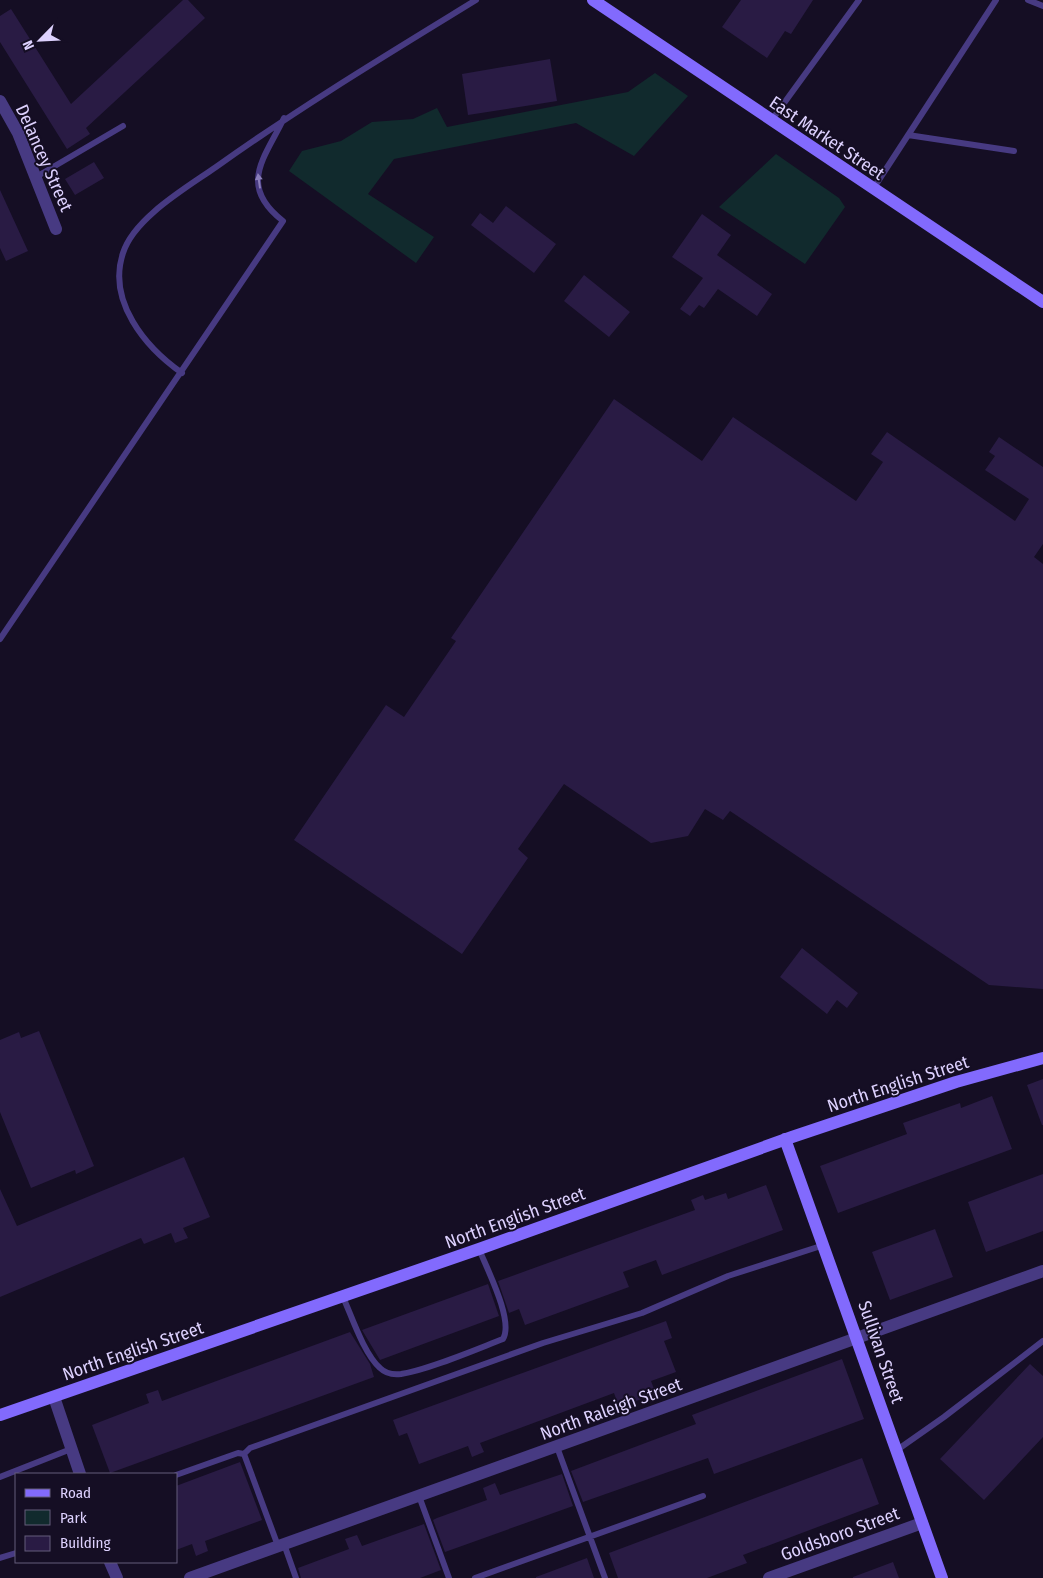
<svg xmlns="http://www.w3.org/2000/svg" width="1043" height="1578" viewBox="0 0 1043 1578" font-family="'Fira Sans Condensed',sans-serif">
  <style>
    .green { fill: #112a2d }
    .building { fill: #291b44 }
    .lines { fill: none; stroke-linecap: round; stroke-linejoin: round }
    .lane { stroke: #473a82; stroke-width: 6 }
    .street { stroke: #473a82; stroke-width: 12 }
    .secondary { stroke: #826afd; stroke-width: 12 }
    .oneway { fill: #8a7eba }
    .labels { text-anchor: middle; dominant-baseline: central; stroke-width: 4; stroke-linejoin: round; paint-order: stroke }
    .street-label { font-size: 18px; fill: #ddd1fe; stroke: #150e24 }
  </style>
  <rect width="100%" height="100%" fill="#150e24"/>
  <path class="green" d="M 655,73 L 688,96 L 634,156 L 576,123 L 394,159 L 368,194 L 434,237 L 416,263 L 289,171 L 302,151 L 341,141 L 372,122 L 413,119 L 437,108 L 447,127 L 628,92 Z
    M 776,154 L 839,198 L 845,207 L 805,264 L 719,207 Z"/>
  <path class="building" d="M 183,0 L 188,0 L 205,18 L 86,128 L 90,134 L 67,149 L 0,42 L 0,16 L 11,9 L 71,104 Z
    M 741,0 L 813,0 L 791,34 L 785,31 L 767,58 L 722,27 Z
    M 550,59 L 557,101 L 468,115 L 462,74 Z
    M 94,162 L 104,178 L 75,195 L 65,179 Z
    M 0,190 L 28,251 L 6,261 L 0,248 Z
    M 506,206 L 556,244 L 534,273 L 471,225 L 480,213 L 493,223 Z
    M 702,214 L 731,235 L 717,255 L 772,294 L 757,316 L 718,289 L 704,308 L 699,305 L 690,316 L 680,309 L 703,278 L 672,257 Z
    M 584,275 L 630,312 L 609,337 L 564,301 Z
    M 614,399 L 702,461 L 733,417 L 856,501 L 883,462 L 871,454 L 887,432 L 1015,521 L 1029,499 L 985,470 L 995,456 L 989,452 L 999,437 L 1043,467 L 1043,544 L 1034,557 L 1043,564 L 1043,989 L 989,985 L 730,811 L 723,820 L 705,809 L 688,836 L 651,843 L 564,784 L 518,849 L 528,858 L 462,954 L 294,840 L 386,705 L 404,717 L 456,641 L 451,638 Z
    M 802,948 L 858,993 L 847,1008 L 837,1000 L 827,1014 L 780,977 Z
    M 39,1031 L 94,1166 L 76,1174 L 75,1170 L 31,1188 L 0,1112 L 0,1040 L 19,1032 L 21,1038 Z
    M 1043,1079 L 1043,1125 L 1042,1125 L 1027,1085 Z
    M 992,1096 L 1012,1149 L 838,1213 L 820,1166 L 907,1134 L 903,1123 L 960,1103 L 961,1108 Z
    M 184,1157 L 210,1217 L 183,1228 L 188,1238 L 175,1243 L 171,1233 L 144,1244 L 141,1238 L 0,1297 L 0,1189 L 17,1226 Z
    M 1043,1174 L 1043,1231 L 986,1252 L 968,1202 Z
    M 766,1185 L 783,1230 L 662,1275 L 656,1260 L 623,1272 L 629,1287 L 525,1325 L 519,1309 L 509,1313 L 498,1281 L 695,1210 L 691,1200 L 703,1195 L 705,1200 L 726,1193 L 728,1199 Z
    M 935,1229 L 953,1277 L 890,1300 L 872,1252 Z
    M 488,1284 L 499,1316 L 380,1360 L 362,1330 Z
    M 666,1321 L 672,1338 L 664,1341 L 676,1372 L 651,1381 L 656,1394 L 619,1407 L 614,1393 L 480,1443 L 484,1452 L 472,1457 L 468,1446 L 419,1464 L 407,1433 L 399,1436 L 393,1420 Z
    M 350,1332 L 370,1364 L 374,1377 L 110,1473 L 92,1425 L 149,1403 L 146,1394 L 158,1390 L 162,1401 Z
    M 842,1359 L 864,1419 L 714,1474 L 708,1458 L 583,1502 L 571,1471 L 696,1424 L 692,1415 Z
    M 1030,1364 L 1043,1376 L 1043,1437 L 984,1500 L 940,1459 Z
    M 862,1458 L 879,1504 L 743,1555 L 747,1563 L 707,1578 L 618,1578 L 609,1553 Z
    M 240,1462 L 262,1520 L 205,1541 L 208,1551 L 196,1556 L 192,1544 L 176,1550 L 176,1486 Z
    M 562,1474 L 573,1506 L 445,1552 L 433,1520 L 437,1518 L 487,1500 L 483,1488 L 495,1483 L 500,1495 Z
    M 424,1524 L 441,1570 L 420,1578 L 301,1578 L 298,1568 L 349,1549 L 345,1539 L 357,1535 L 362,1546 Z
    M 587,1558 L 594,1578 L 536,1578 L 536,1577 Z
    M 893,1562 L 899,1578 L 853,1578 L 853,1577 Z"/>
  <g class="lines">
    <path class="lane" d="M 1028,0 L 1043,6
      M 771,121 L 859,0
      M 908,135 L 1014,151
      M 36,177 L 123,126
      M 873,189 L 996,0
      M 182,373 C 145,347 107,301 123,253 C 134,218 186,188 216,167 C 300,107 388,54 476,0
      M 0,639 L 283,221 C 237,185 265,158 284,118
      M 343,1297 C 352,1317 364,1354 380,1368 C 386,1374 393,1375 401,1374 C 428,1370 477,1349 503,1339 C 514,1321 487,1269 479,1249
      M 557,1447 L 605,1578
      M 897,1450 L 944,1417 L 1043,1341
      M 244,1454 L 250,1448 L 543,1343 L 642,1313 L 728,1276 L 824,1245
      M 176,1475 L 238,1453 L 244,1454 L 278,1546
      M 0,1477 L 71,1449
      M 419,1496 L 449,1578
      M 284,1544 L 296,1578
      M 0,1558 L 16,1553
      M 475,1578 L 703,1496"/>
    <path class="street" d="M 0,101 L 18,133 L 56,229
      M 54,1397 L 80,1474
      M 110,1562 L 117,1578
      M 190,1578 L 1043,1271
      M 769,1578 L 922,1523"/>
    <path class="secondary" d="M 593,0 L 1043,302
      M 785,1139 L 942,1578
      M 0,1415 L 479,1249 L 792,1137 L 956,1082 L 1043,1058"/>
  </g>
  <defs><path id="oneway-solid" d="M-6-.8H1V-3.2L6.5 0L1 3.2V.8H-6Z" transform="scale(1.25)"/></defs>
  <use class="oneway" href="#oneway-solid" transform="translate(259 181) rotate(-98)"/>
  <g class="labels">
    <g class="street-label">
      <text transform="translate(827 138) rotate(34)">East Market Street</text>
      <text transform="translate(44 158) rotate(66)">Delancey Street</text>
      <text transform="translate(898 1084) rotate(-18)">North English Street</text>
      <text transform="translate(515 1218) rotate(-20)">North English Street</text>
      <text transform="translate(133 1351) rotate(-19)">North English Street</text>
      <text transform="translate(881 1352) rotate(71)">Sullivan Street</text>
      <text transform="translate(611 1409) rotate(-20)">North Raleigh Street</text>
      <text transform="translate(840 1534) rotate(-20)">Goldsboro Street</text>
    </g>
  </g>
  <rect x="15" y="1473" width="162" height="90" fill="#150e24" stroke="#655c7b"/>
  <rect x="25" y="1489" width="25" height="8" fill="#826afd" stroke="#655c7b"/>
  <text x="60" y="1498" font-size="15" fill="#ddd1fe">Road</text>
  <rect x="25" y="1510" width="25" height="15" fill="#112a2d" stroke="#655c7b"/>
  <text x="60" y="1523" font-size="15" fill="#ddd1fe">Park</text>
  <rect x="25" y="1536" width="25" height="15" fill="#291b44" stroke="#655c7b"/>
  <text x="60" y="1548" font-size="15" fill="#ddd1fe">Building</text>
  <g transform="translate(40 40) rotate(246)" stroke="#150e24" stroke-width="4" paint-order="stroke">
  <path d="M0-4L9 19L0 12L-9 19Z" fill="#ddd1fe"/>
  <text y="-8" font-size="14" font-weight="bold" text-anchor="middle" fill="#ddd1fe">N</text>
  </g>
</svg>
